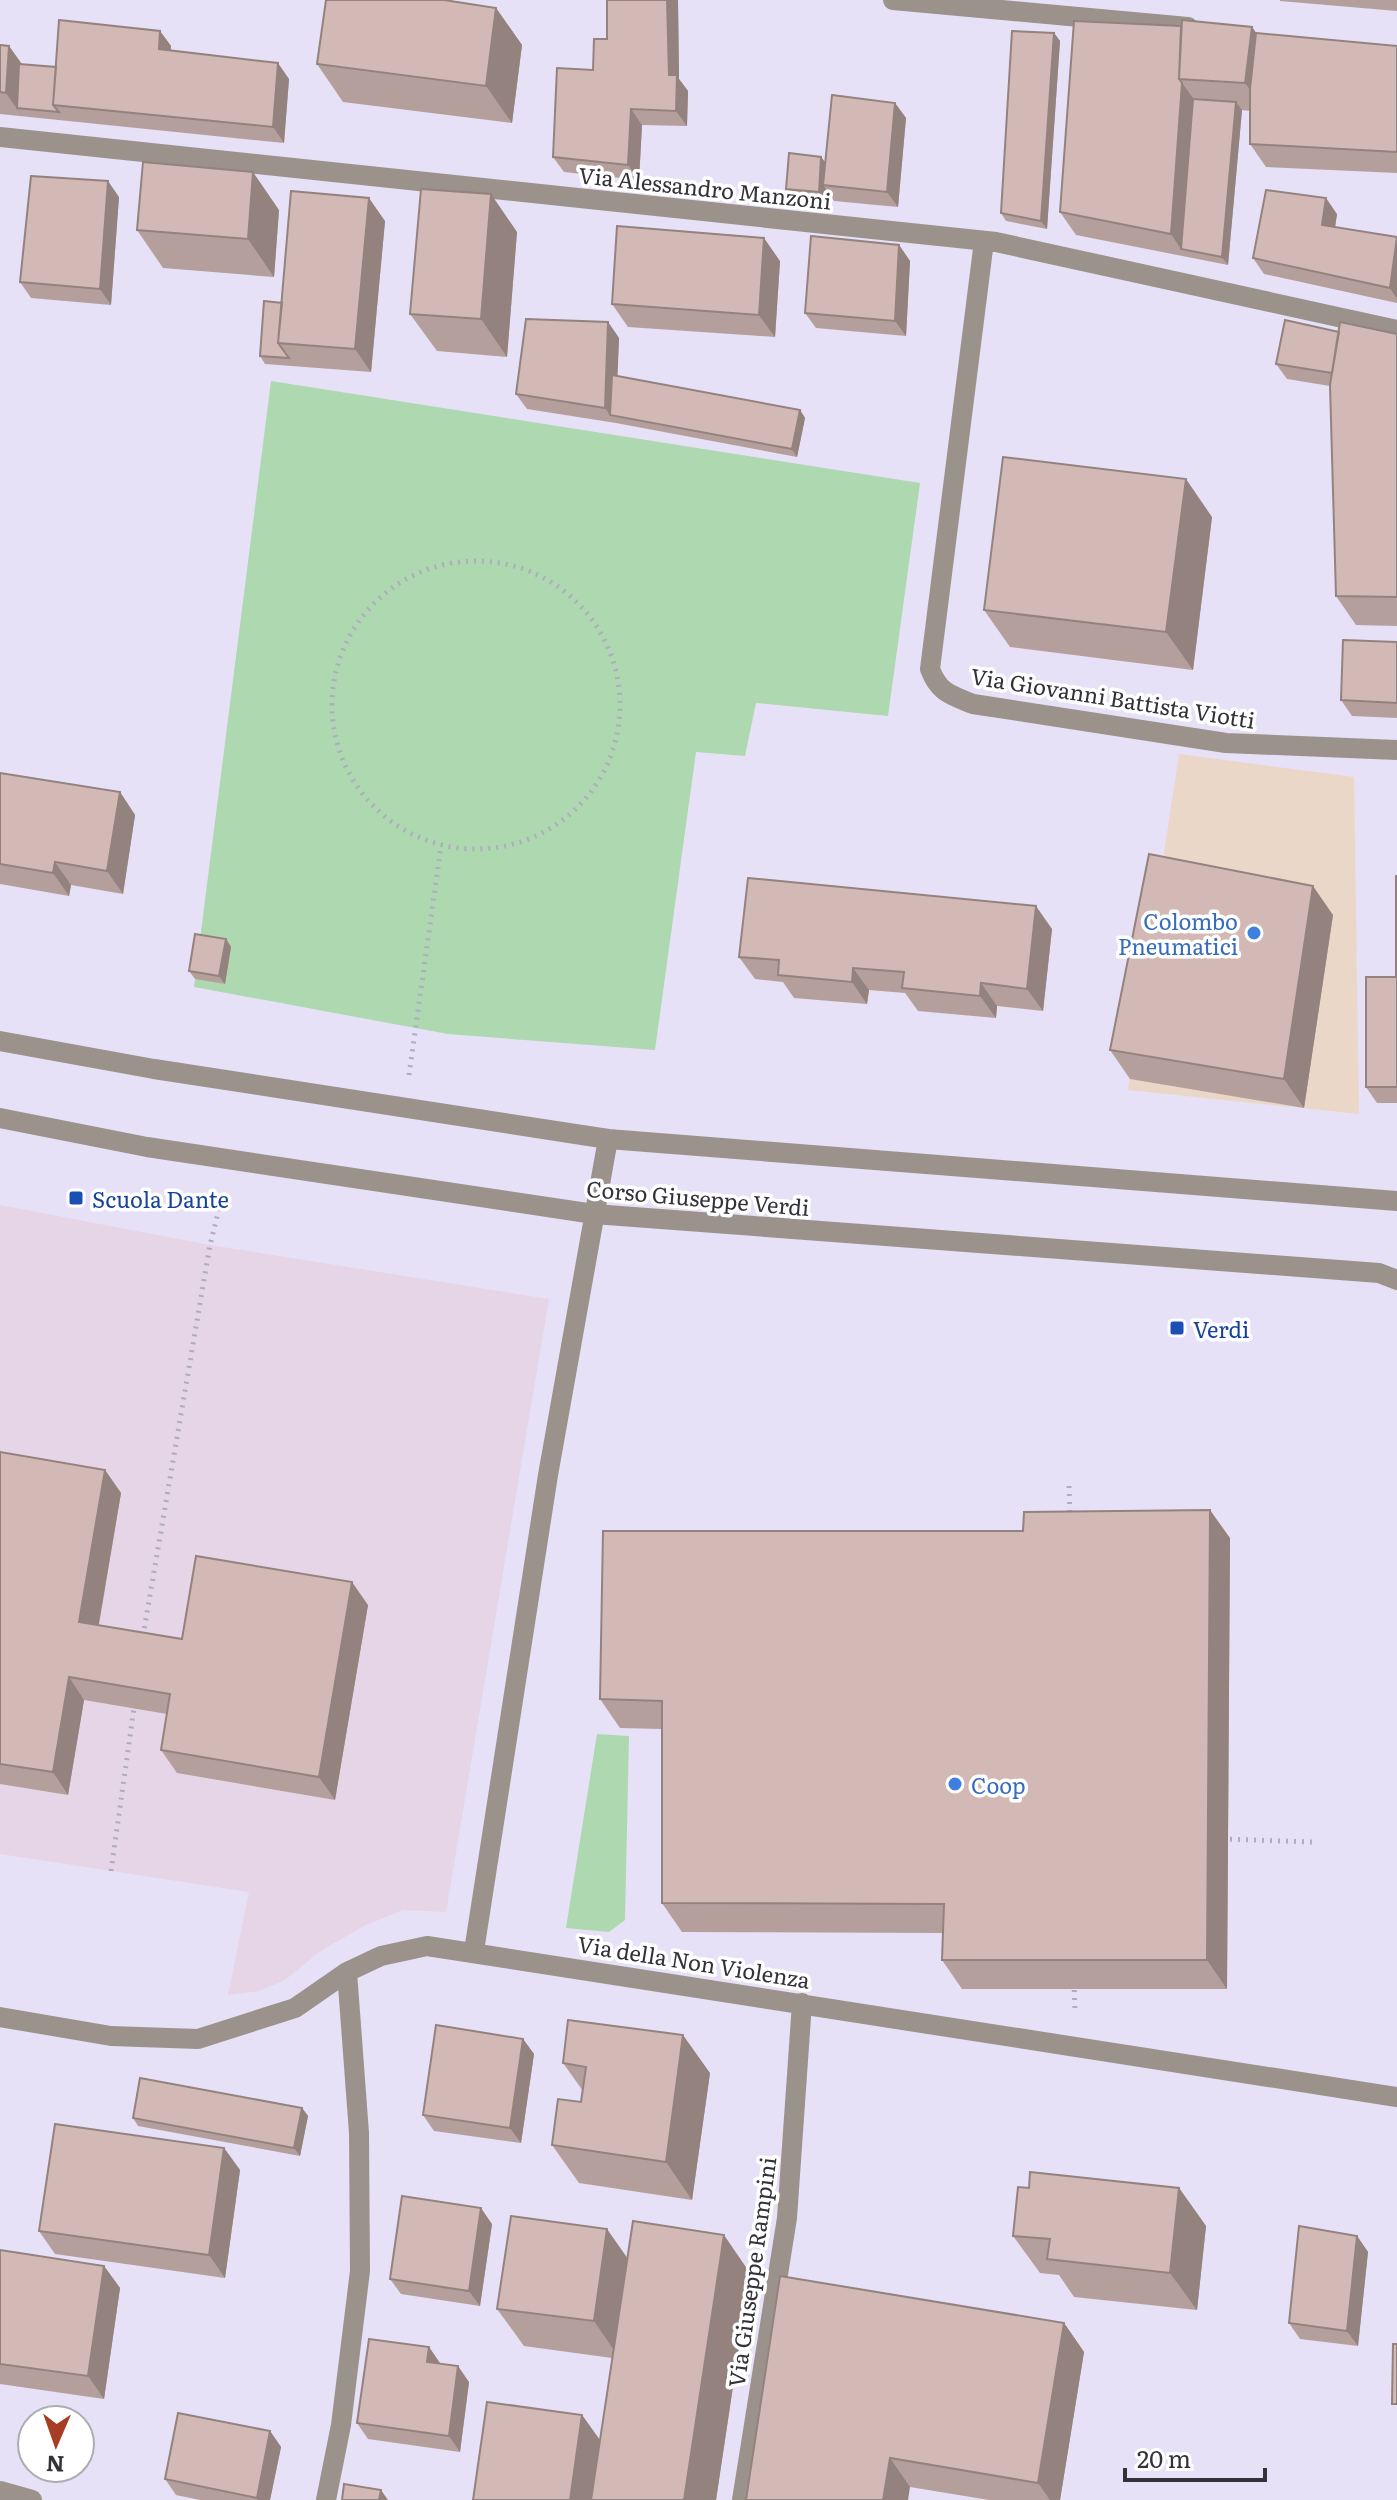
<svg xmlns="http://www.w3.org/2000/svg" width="1397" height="2500" viewBox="0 0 1397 2500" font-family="Literata,serif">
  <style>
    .commercial { fill: #ebd7c8 }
    .education { fill: #e5d5e7 }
    .green { fill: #aed8b0 }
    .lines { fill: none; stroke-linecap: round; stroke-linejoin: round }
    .path { stroke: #b0acbe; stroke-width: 5; stroke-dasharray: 2 6; stroke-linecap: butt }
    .minor { stroke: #9b928c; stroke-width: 20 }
    .wall { fill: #b59f9d }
    .shaded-wall { fill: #94827f }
    .building { fill: #d3b9b6; stroke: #94827f; stroke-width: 2 }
    .shop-dot { fill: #3f7fe0; stroke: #fff; stroke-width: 3 }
    .transit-dot { fill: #1a4fb4; stroke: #fff; stroke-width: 3 }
    .labels { text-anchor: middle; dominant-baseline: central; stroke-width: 7; stroke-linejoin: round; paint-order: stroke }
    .street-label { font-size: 22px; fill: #333139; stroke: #fff }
    .shop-label { font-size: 22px; fill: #366cbe; stroke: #fff; text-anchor: end }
    .transit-label { font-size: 22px; fill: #164399; stroke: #fff; text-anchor: start }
  </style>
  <rect width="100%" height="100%" fill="#e6e1f7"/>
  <path class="commercial" d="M 1179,754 L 1354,777 L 1359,1114 L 1128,1090 Z"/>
  <path class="education" d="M 0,1205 L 210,1245 L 549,1299 L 446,1912 L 403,1910 L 364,1926 L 322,1950 L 285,1980 L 259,1991 L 228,1995 L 249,1892 L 0,1854 Z"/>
  <path class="green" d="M 271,381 L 920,483 L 888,716 L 756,703 L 745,756 L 696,752 L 655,1050 L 448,1034 L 194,987 Z
    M 597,1734 L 629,1736 L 625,1920 L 609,1932 L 566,1928 Z"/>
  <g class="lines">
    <path class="path" d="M332 705a144 144 0 1 1 288 0a144 144 0 1 1-288 0Z
      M 409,1075 L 441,846
      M 1069,1486 L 1070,1516
      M 143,1636 L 210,1245 L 223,1193
      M 1222,1839 L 1313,1842
      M 111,1871 L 134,1708
      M 1074,1982 L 1075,2012"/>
    <path class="minor" d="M 893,0 L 1188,27
      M 0,137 L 996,242 L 1397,330
      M 984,241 L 930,669 C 939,693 951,695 973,704 L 1226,743 L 1397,750
      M 0,1041 L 154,1069 L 608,1139 L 1397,1201
      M 0,1118 L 147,1147 L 594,1214 L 1379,1273 L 1397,1280
      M 474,1951 L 548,1475 L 608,1139
      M 0,2017 L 111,2036 L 198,2039 L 295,2008 L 347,1972 L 381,1956 L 427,1946 L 1397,2097
      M 0,2491 L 32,2500
      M 326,2500 L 341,2425 L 360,2271 L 359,2133 L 347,1972
      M 742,2500 L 787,2218 L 802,2003"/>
  </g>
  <path class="wall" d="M 607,0 L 678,0 L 679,79 L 688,91 L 687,126 L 642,125 L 639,180 L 564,172 L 553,157 L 607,39 Z
    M 1280,0 L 1397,0 L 1397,11 L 1280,1 Z
    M 496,8 L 522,45 L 512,123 L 343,102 L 317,64 Z
    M 1181,26 L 1252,27 L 1256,33 L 1397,46 L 1397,173 L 1266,167 L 1250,144 L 1250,111 L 1242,110 L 1228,265 L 1076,235 L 1060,212 Z
    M 160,31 L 171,46 L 170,50 L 289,79 L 284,143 L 0,114 L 0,45 L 9,46 L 22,64 L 56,67 Z
    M 1054,33 L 1060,41 L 1047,229 L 1006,221 L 1001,213 Z
    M 895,103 L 906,118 L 898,207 L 834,201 L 826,189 L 825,200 L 792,197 L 786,189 L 821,157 L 825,162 Z
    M 119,197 L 111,305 L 31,298 L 20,282 Z
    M 279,210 L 274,277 L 163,268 L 137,230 Z
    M 1337,214 L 1335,227 L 1397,237 L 1397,303 L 1264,274 L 1253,258 Z
    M 385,221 L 371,372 L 265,364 L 260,356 L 282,303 Z
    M 517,232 L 507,357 L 437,351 L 410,314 Z
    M 899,245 L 910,261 L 906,336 L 816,328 L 805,313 Z
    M 780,261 L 775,337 L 628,327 L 612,304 Z
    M 608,322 L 619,338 L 617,376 L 800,410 L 805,418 L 797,457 L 616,423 L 527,409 L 516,394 Z
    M 1339,332 L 1397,334 L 1397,626 L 1356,625 L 1336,596 L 1330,386 L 1287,379 L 1276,364 Z
    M 1212,517 L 1193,670 L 1010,647 L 984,610 Z
    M 1397,642 L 1397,718 L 1352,716 L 1341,700 Z
    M 0,773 L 120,792 L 135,815 L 123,894 L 71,885 L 69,896 L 0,884 Z
    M 1397,876 L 1397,1103 L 1377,1103 L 1366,1087 L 1396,977 Z
    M 1333,915 L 1304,1108 L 1130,1079 L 1110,1050 Z
    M 1052,929 L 1043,1011 L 997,1006 L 996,1018 L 918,1011 L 905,993 L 869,990 L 867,1004 L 794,998 L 783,982 L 755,979 L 739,957 Z
    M 226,939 L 231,947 L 225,984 L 195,979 L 189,971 Z
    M 0,1452 L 105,1470 L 121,1493 L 99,1625 L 182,1639 L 368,1605 L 335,1800 L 177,1773 L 161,1750 L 167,1714 L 84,1700 L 68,1795 L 0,1784 Z
    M 1230,1538 L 1227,1989 L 962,1989 L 942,1960 L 943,1933 L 682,1932 L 662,1903 L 662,1729 L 620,1728 L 600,1699 Z
    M 523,2039 L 534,2054 L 521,2143 L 434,2131 L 423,2115 Z
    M 563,2063 L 710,2073 L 692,2200 L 579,2183 L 552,2145 L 581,2102 L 583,2091 Z
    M 302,2108 L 308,2116 L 300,2156 L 138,2126 L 133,2118 Z
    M 224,2148 L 240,2170 L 225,2278 L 55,2254 L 39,2231 Z
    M 1179,2188 L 1206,2226 L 1197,2310 L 1074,2297 L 1059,2275 L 1040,2273 L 1013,2236 Z
    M 492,2224 L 480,2306 L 401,2294 L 390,2279 Z
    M 1357,2236 L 1368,2252 L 1358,2346 L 1300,2339 L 1289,2323 Z
    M 0,2250 L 104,2266 L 120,2288 L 104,2399 L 0,2384 Z
    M 627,2258 L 750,2273 L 716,2500 L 473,2500 L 582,2415 L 600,2440 L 612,2358 L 524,2346 L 497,2309 Z
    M 1064,2323 L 1084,2352 L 1060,2500 L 989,2500 L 910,2487 L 746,2500 Z
    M 429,2347 L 440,2364 L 469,2382 L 460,2452 L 368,2439 L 357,2423 Z
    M 270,2431 L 281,2447 L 270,2500 L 200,2500 L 176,2495 L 165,2479 Z"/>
  <path class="shaded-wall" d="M 667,0 L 678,0 L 679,79 L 688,91 L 687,126 L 676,111 L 669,75 Z
    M 496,8 L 522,45 L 512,123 L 486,86 Z
    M 1252,27 L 1272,56 L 1266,112 L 1245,83 Z
    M 160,31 L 171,46 L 170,64 L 159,49 Z
    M 1054,33 L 1060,41 L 1047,229 L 1041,221 Z
    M 9,46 L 25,69 L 17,108 L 22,116 L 6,93 Z
    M 278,63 L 289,79 L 284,143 L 273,127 Z
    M 1182,83 L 1198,105 L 1181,249 L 1171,234 Z
    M 1236,102 L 1242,110 L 1228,265 L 1222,257 Z
    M 895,103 L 906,118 L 898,207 L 887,192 Z
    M 631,109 L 642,125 L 639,180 L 628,165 Z
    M 821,157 L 827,165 L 823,185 L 826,189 L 825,200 L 819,192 Z
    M 253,172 L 279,210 L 274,277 L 248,239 Z
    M 108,181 L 119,197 L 111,305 L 100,289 Z
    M 491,194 L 517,232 L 507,357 L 481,319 Z
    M 369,198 L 385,221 L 371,372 L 355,349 Z
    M 1326,198 L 1337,214 L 1333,241 L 1322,225 Z
    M 764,238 L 780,261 L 775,337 L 759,315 Z
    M 1397,239 L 1397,299 L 1390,288 Z
    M 899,245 L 910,261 L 906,336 L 895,321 Z
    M 608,322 L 619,338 L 616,416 L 610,415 L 605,408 Z
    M 800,410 L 805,418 L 797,457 L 792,449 Z
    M 1186,479 L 1212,517 L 1193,670 L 1166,632 Z
    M 120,792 L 135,815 L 123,894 L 107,871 Z
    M 55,862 L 71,885 L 69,896 L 53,873 Z
    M 1313,886 L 1333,915 L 1304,1108 L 1284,1079 Z
    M 1036,906 L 1052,929 L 1043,1011 L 1027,989 Z
    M 226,939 L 231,947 L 225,984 L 219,976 Z
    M 853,968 L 869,990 L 867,1004 L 852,982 Z
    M 981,983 L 997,1006 L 996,1018 L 980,996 Z
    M 105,1470 L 121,1493 L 95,1645 L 79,1622 Z
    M 1210,1510 L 1230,1538 L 1227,1989 L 1207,1960 Z
    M 352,1582 L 368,1605 L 335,1800 L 319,1777 Z
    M 69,1677 L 84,1700 L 68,1795 L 53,1772 Z
    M 683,2035 L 710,2073 L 692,2200 L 666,2162 Z
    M 523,2039 L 534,2054 L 521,2143 L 510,2128 Z
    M 302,2108 L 308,2116 L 300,2156 L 294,2148 Z
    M 224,2148 L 240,2170 L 225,2278 L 209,2255 Z
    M 1179,2188 L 1206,2226 L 1197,2310 L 1170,2273 Z
    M 481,2208 L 492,2224 L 480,2306 L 469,2291 Z
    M 607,2229 L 633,2266 L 620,2359 L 594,2321 Z
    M 724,2235 L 750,2273 L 716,2500 L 684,2500 Z
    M 1357,2236 L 1368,2252 L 1358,2346 L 1347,2331 Z
    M 104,2266 L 120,2288 L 104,2399 L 88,2376 Z
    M 1064,2323 L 1084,2352 L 1060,2500 L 1050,2500 L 1038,2483 Z
    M 429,2347 L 440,2363 L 438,2378 L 427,2362 Z
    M 458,2366 L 469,2382 L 460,2452 L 449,2436 Z
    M 582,2415 L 609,2453 L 602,2500 L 570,2500 Z
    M 270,2431 L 281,2447 L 270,2500 L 258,2500 L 257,2498 Z
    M 890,2458 L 910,2487 L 908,2500 L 883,2500 Z
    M 381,2490 L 388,2500 L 379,2500 Z"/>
  <path class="building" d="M 326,0 L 444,0 L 496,8 L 486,86 L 317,64 Z
    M 607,0 L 667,0 L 669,75 L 677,75 L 676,111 L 631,109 L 628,165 L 553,157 L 557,68 L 593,70 L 594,39 L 607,39 Z
    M 59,20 L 160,31 L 159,49 L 278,63 L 273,127 L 53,105 Z
    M 1182,20 L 1252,27 L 1245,83 L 1179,79 Z
    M 1074,21 L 1181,26 L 1179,79 L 1182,83 L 1171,234 L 1060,212 Z
    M 1012,31 L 1054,33 L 1041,221 L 1001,213 Z
    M 1256,33 L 1397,46 L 1397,152 L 1250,144 L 1250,89 Z
    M 0,45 L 9,46 L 6,93 L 0,92 Z
    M 19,64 L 56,67 L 53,105 L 59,112 L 17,108 Z
    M 832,95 L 895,103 L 887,192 L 823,185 Z
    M 1193,99 L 1236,102 L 1222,257 L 1181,249 Z
    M 789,153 L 821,157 L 819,192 L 786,189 Z
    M 143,162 L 253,172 L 248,239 L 137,230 Z
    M 31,176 L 108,181 L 100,289 L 20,282 Z
    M 421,189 L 491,194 L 481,319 L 410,314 Z
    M 1266,190 L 1326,198 L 1322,225 L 1397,237 L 1390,288 L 1253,258 Z
    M 291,191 L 369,198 L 355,349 L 278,343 Z
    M 617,226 L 764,238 L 759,315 L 612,304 Z
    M 811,236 L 899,245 L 895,321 L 805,313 Z
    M 264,301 L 282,303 L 278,343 L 289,358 L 260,356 Z
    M 526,319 L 608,322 L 605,408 L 516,394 Z
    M 1285,320 L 1339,332 L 1332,373 L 1276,364 Z
    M 1340,322 L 1397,334 L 1397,597 L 1336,596 L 1330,385 Z
    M 612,375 L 800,410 L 792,449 L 610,415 Z
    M 1003,457 L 1186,479 L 1166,632 L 984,610 Z
    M 1343,640 L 1397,642 L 1397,703 L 1341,700 Z
    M 0,773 L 120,792 L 107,871 L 55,862 L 53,873 L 0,864 Z
    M 1149,854 L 1313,886 L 1284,1079 L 1110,1050 Z
    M 1396,876 L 1397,876 L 1397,977 L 1396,977 Z
    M 748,878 L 1036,906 L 1027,989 L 981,983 L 980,996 L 902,988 L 904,972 L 853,968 L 852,982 L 778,975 L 779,960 L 739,957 Z
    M 195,934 L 226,939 L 219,976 L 189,971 Z
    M 1366,977 L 1397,977 L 1397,1087 L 1366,1087 Z
    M 0,1452 L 105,1470 L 79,1622 L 182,1639 L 196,1556 L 352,1582 L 319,1777 L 161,1750 L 170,1694 L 69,1677 L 53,1772 L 0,1764 Z
    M 1210,1510 L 1207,1960 L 942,1960 L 944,1904 L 662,1903 L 662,1701 L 600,1699 L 603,1531 L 1023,1531 L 1024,1512 Z
    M 568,2020 L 683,2035 L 666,2162 L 552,2145 L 558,2099 L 581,2102 L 586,2067 L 563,2063 Z
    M 436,2025 L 523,2039 L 510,2128 L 423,2115 Z
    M 140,2078 L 302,2108 L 294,2148 L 133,2118 Z
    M 55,2124 L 224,2148 L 209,2255 L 39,2231 Z
    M 1030,2172 L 1179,2188 L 1170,2273 L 1047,2259 L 1050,2239 L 1013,2236 L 1018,2187 L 1029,2188 Z
    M 402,2196 L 481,2208 L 469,2291 L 390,2279 Z
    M 511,2216 L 607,2229 L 594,2321 L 497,2309 Z
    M 633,2221 L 724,2235 L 684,2500 L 591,2500 Z
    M 1299,2226 L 1357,2236 L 1347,2331 L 1289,2323 Z
    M 0,2250 L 104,2266 L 88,2376 L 0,2364 Z
    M 780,2276 L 1064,2323 L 1038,2483 L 890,2458 L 883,2500 L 746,2500 Z
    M 369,2339 L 429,2347 L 427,2362 L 458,2366 L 449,2436 L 357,2423 Z
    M 1393,2344 L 1397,2344 L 1397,2404 L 1392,2404 Z
    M 487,2402 L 582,2415 L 570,2500 L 473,2500 Z
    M 178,2413 L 270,2431 L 257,2498 L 165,2479 Z
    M 344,2484 L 381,2490 L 379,2500 L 342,2500 Z"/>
  <g class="shop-dot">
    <circle cx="1254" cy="933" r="8"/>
    <circle cx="955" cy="1784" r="8"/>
  </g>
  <g class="transit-dot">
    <rect x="68" y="1190" width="16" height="16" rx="4"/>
    <rect x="1169" y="1320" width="16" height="16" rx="4"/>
  </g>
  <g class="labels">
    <g class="street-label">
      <text transform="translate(705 187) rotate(6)">Via Alessandro Manzoni</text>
      <text transform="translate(1113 697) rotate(9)">Via Giovanni Battista Viotti</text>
      <text transform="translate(698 1197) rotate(5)">Corso Giuseppe Verdi</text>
      <text transform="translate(694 1961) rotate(9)">Via della Non Violenza</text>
      <text transform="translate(751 2272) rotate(-82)">Via Giuseppe Rampini</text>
    </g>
    <g class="shop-label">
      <text x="1238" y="920">Colombo<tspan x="1238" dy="25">Pneumatici</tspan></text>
      <text x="971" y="1784" text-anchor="start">Coop</text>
    </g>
    <g class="transit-label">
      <text x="92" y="1198">Scuola Dante</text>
      <text x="1193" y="1328">Verdi</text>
    </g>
  </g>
  <g transform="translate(56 2444) rotate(182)"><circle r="38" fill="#ffffff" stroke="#adadb0" stroke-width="2"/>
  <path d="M0-6L14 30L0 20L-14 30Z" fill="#a63d24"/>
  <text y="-12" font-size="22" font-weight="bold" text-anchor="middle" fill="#333139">N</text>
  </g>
  <path d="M1125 2468v12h140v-12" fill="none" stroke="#333139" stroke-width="4"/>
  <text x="1137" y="2468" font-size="24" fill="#333139" stroke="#ffffff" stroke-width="6" paint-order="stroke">20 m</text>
</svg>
